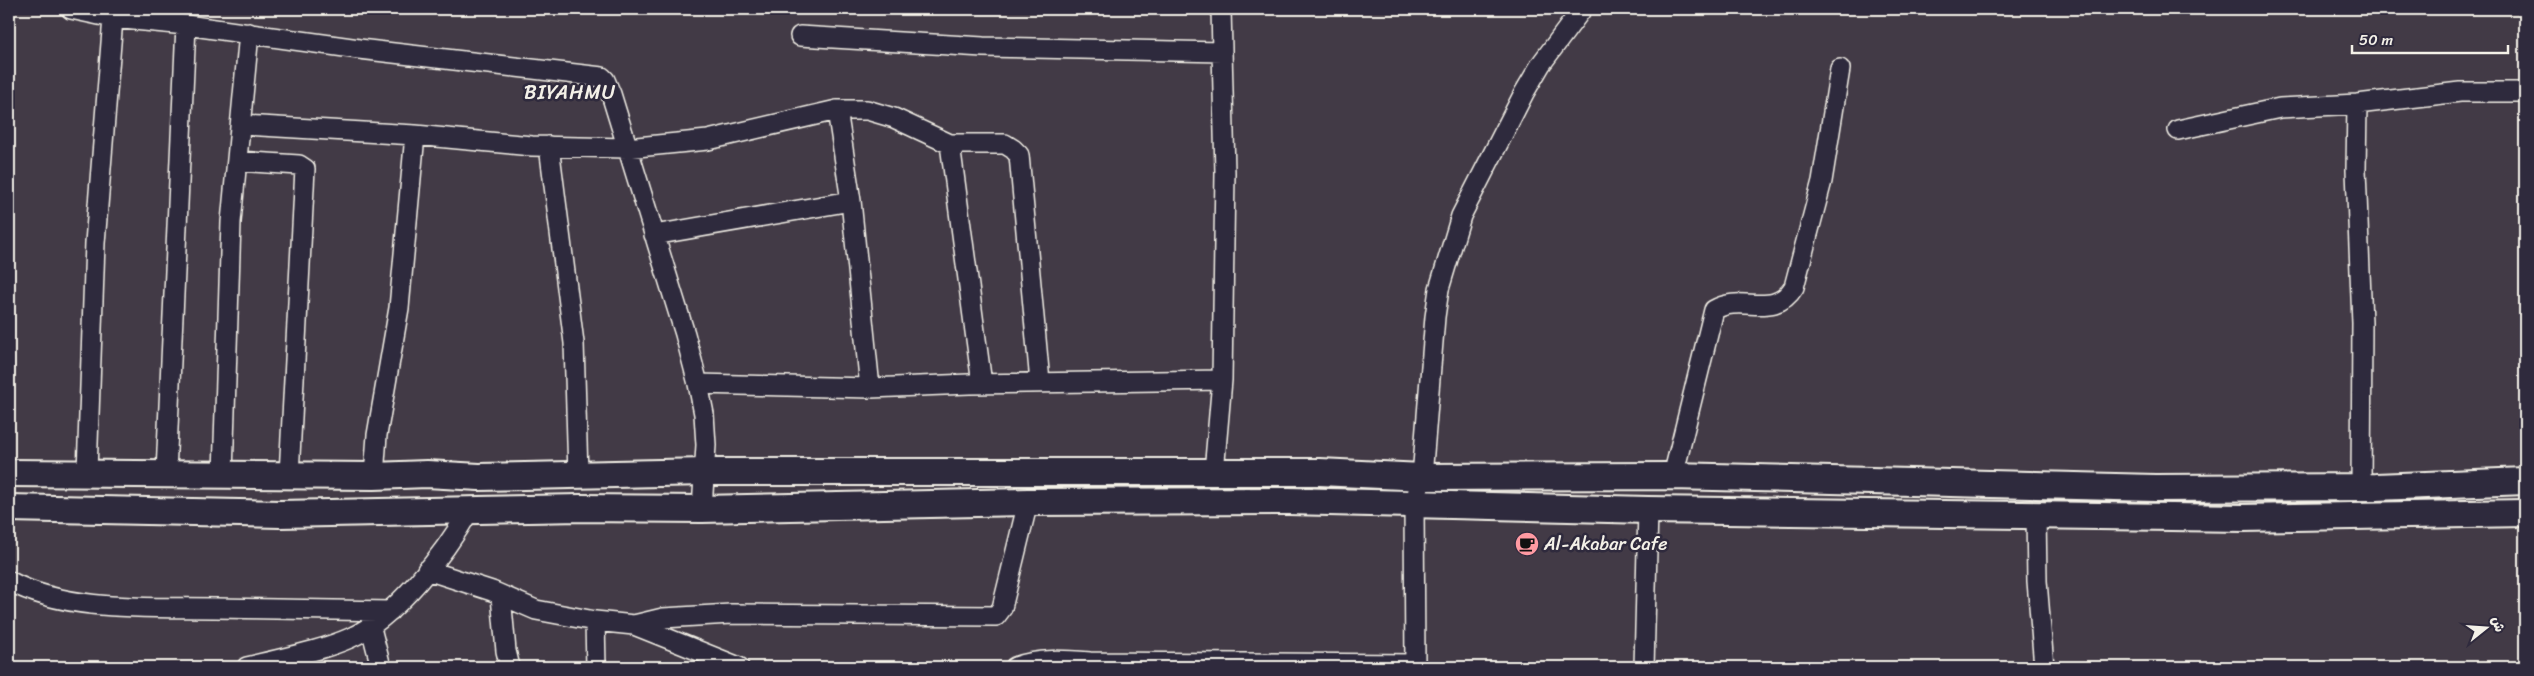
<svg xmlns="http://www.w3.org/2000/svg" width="2534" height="676" viewBox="0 0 2534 676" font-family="Sriracha,'Playpen Sans Arabic',sans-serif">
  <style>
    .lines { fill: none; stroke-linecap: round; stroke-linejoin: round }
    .minor-casing { stroke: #f4f1e8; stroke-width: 22 }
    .secondary-casing { stroke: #f4f1e8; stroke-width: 30 }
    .minor { stroke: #2f2a3d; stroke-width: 19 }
    .secondary { stroke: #2f2a3d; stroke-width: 26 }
    .labels { text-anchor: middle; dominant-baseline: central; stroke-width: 5; stroke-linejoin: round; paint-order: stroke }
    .poi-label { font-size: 18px; fill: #f4f1e8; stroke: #2f2a3d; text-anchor: start }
    .quarter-label { font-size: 20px; letter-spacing: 1px; fill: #f4f1e8; stroke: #2f2a3d }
  </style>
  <rect width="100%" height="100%" fill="#423a46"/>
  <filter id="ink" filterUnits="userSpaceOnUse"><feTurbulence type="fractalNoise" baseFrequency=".02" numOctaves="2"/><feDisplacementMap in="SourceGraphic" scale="10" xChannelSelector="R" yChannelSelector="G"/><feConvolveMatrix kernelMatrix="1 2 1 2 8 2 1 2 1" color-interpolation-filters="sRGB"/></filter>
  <g filter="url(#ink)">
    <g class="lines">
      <g class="minor-casing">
        <path id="minor" d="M 71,9 L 113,18 L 186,25 L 359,49 L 602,77 L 605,80 L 611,94 L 685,334 L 698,384 L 704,414 L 706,445 L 702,509
          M 800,36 L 983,47 L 1222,52
          M 2357,104 L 2356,170 L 2362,323 L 2361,487
          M 837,110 L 851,201 L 870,388
          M 242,125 L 415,135 L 532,146 L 627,148 L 708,140 L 837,110 L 867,110 L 894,118 L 950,144 L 1005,144 L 1013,149 L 1019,155 L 1040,382
          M 2178,130 L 2280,108 L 2357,104 L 2460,92 L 2525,92
          M 950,144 L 982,384
          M 549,146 L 574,343 L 578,474
          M 237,161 L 299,165 L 305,169 L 289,475
          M 654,235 L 851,201
          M 698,384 L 870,388 L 969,384 L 1222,380
          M 87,472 L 95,243 L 113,18
          M 1214,472 L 1222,380 L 1225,173 L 1221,9
          M 166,473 L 186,25
          M 223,474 L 231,222 L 249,33
          M 374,476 L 377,435 L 399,308 L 415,135
          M 1673,476 L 1714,310 C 1742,293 1774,320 1794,287 L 1822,181 L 1840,69
          M 2036,514 L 2037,581 L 2044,667
          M 427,570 L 492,591 L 536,610 L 595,621 L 634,625 L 739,667
          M 9,581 C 66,612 150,607 215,608 C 273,609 331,610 390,611
          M 501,596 L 506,651 L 510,667
          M 595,621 L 596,667
          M 634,625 L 663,618 L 731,614 L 996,616 L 1002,608 L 1028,502
          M 371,628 L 381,667
          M 247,667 C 281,658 318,652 350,638 C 395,618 445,553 469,511
          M 1015,667 C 1038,658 1066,660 1090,662 L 1415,664
          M 1415,667 L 1414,505 L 1422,477 L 1435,317 L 1439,289 L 1461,216 L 1524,93 L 1541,64 L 1582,9
          M 1644,667 L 1648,510"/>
      </g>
      <g class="secondary-casing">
        <path id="secondary" d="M 9,473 L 374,476 L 427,474 L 479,477 L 705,472 L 1320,472 L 1422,477 L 1673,476 L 2155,488 L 2376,487 L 2525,481
          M 9,508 L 280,514 L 580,508 L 702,509 L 1028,502 L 1289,501 L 1648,510 L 2243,518 L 2525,513"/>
      </g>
      <use href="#minor" class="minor"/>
      <use href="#secondary" class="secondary"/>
    </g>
  </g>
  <defs>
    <g id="cafe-disc" transform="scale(1.25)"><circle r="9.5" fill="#ff9aa2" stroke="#2f2a3d"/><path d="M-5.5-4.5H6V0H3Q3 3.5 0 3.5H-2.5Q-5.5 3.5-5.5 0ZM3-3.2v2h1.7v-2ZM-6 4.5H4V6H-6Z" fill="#111"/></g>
  </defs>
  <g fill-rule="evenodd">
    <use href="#cafe-disc" x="1527" y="544"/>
  </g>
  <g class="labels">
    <g class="poi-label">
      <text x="1544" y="544">Al-Akabar Cafe</text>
    </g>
    <g class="quarter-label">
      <text x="570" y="92">BIYAHMU</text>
    </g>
  </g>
  <rect width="2534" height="676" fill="none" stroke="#2f2a3d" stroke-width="30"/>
  <rect x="15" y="15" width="2504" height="646" fill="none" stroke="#f4f1e8" stroke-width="2" filter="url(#ink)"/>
  <g transform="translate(2486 628) rotate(73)" stroke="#2f2a3d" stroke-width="4" paint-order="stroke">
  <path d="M0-4L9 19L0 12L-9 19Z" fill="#f4f1e8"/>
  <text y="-8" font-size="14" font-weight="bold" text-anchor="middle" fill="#f4f1e8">ش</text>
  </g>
  <path d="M2352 45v8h156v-8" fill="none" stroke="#f4f1e8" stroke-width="2.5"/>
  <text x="2359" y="45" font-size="15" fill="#f4f1e8" stroke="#2f2a3d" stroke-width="4" paint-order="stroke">50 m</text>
</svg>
